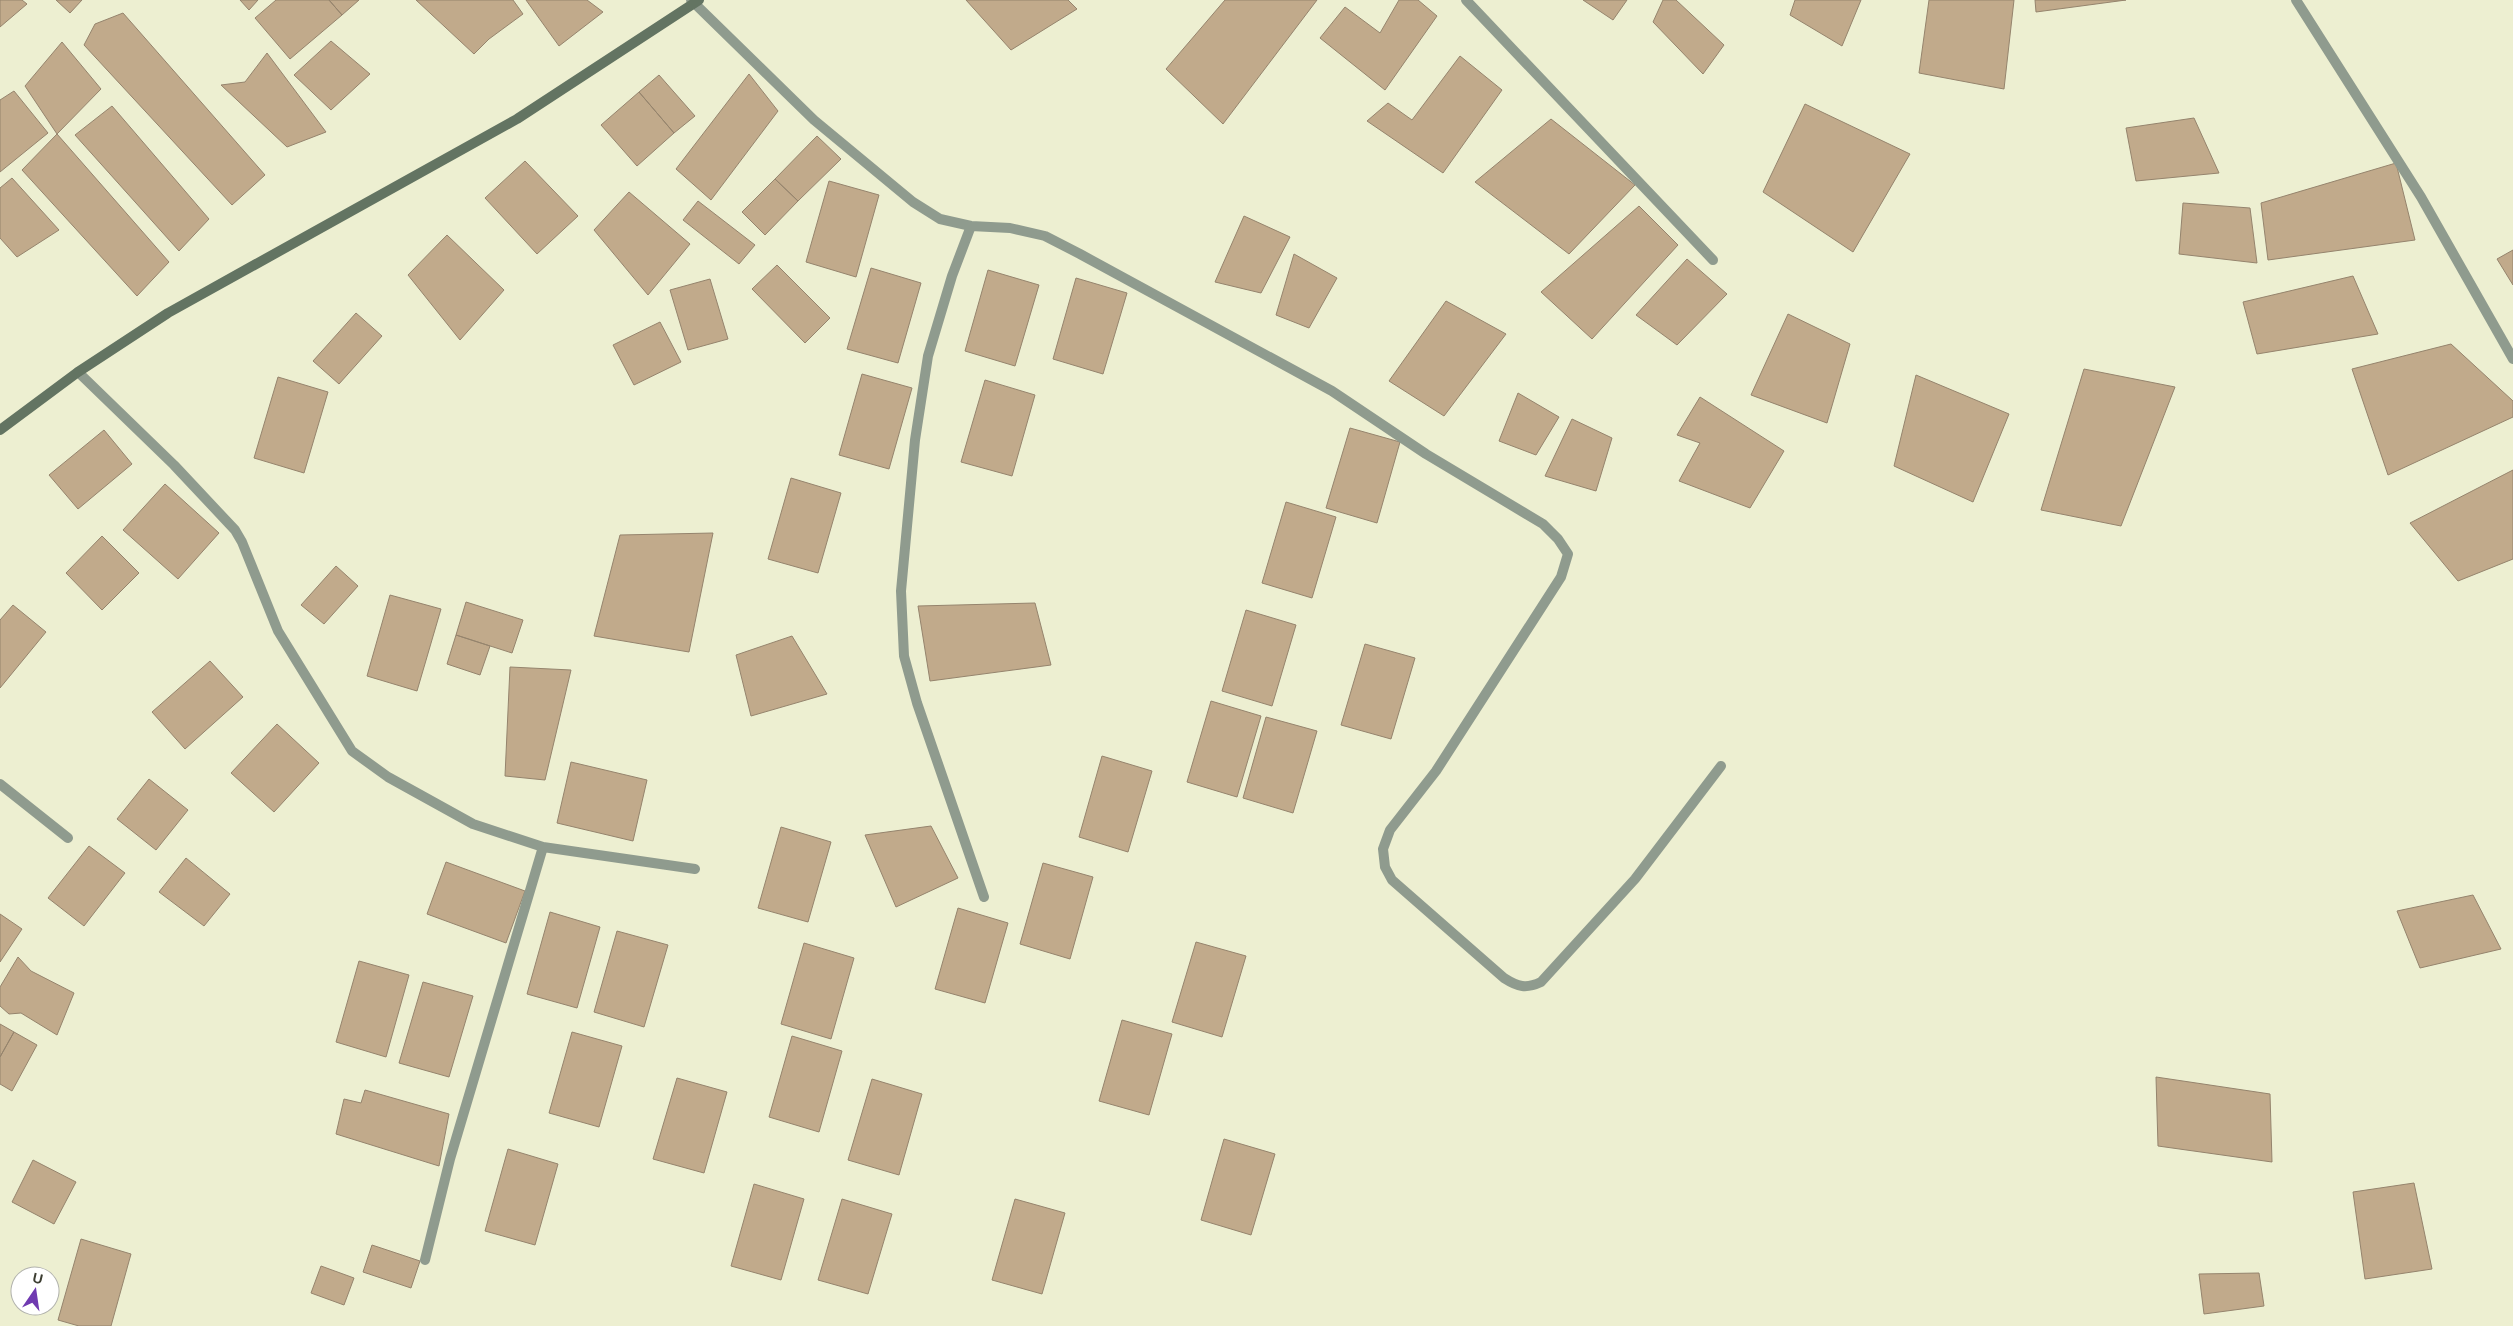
<svg xmlns="http://www.w3.org/2000/svg" width="2513" height="1326" viewBox="0 0 2513 1326" font-family="Helvetica,sans-serif">
  <style>
    .building { fill: #c1aa8b; stroke: #95846d }
    .lines { fill: none; stroke-linecap: round; stroke-linejoin: round }
    .street { stroke: #8f9b8e; stroke-width: 10 }
    .secondary { stroke: #637462; stroke-width: 10 }
  </style>
  <rect width="100%" height="100%" fill="#edefd1"/>
  <path class="building" d="M 0,0 L 22,0 L 27,4 L 0,27 Z
    M 56,0 L 82,0 L 70,13 Z
    M 240,0 L 258,0 L 249,10 Z
    M 276,0 L 329,0 L 342,15 L 290,59 L 255,18 Z
    M 329,0 L 359,0 L 342,15 Z
    M 416,0 L 513,0 L 523,14 L 489,39 L 474,54 Z
    M 526,0 L 587,0 L 603,12 L 559,46 Z
    M 966,0 L 1068,0 L 1077,9 L 1011,50 Z
    M 1225,0 L 1317,0 L 1223,124 L 1166,69 Z
    M 1399,0 L 1418,0 L 1437,16 L 1385,90 L 1320,38 L 1345,7 L 1380,33 Z
    M 1583,0 L 1627,0 L 1613,20 Z
    M 1663,0 L 1676,0 L 1724,45 L 1703,74 L 1653,22 Z
    M 1795,0 L 1861,0 L 1842,46 L 1790,15 Z
    M 1929,0 L 2014,0 L 2004,89 L 1919,73 Z
    M 2035,0 L 2126,0 L 2036,12 Z
    M 123,13 L 265,175 L 232,205 L 84,45 L 95,24 Z
    M 331,41 L 370,74 L 331,110 L 294,75 Z
    M 62,42 L 101,89 L 57,134 L 25,86 Z
    M 267,53 L 326,132 L 287,147 L 221,85 L 245,82 Z
    M 1460,56 L 1502,90 L 1443,173 L 1367,121 L 1388,103 L 1412,120 Z
    M 749,74 L 778,111 L 711,200 L 676,169 Z
    M 659,75 L 695,116 L 674,133 L 639,92 Z
    M 14,91 L 48,133 L 0,172 L 0,100 Z
    M 639,92 L 674,133 L 637,166 L 601,125 Z
    M 1805,104 L 1910,154 L 1853,252 L 1763,192 Z
    M 112,106 L 209,219 L 179,251 L 75,135 Z
    M 2194,118 L 2219,173 L 2136,181 L 2126,128 Z
    M 1551,119 L 1635,185 L 1569,254 L 1475,182 Z
    M 57,134 L 169,262 L 137,296 L 22,170 Z
    M 817,136 L 841,159 L 798,201 L 775,179 Z
    M 525,161 L 578,216 L 537,254 L 485,198 Z
    M 2396,163 L 2415,240 L 2268,260 L 2261,203 Z
    M 12,178 L 59,230 L 17,257 L 0,238 L 0,188 Z
    M 775,179 L 798,201 L 765,235 L 742,212 Z
    M 829,181 L 879,195 L 856,277 L 806,262 Z
    M 629,192 L 690,244 L 648,295 L 594,230 Z
    M 698,201 L 755,245 L 739,264 L 683,220 Z
    M 2183,203 L 2250,208 L 2257,263 L 2179,254 Z
    M 1639,206 L 1678,245 L 1592,339 L 1541,292 Z
    M 1244,216 L 1290,237 L 1261,293 L 1215,282 Z
    M 447,235 L 504,290 L 460,340 L 408,275 Z
    M 2513,250 L 2513,285 L 2497,259 Z
    M 1294,254 L 1337,278 L 1309,328 L 1276,315 Z
    M 1687,259 L 1727,294 L 1677,345 L 1636,315 Z
    M 777,265 L 830,318 L 805,343 L 752,289 Z
    M 871,268 L 921,283 L 898,363 L 847,349 Z
    M 988,270 L 1039,285 L 1015,366 L 965,351 Z
    M 2353,276 L 2378,334 L 2257,354 L 2243,302 Z
    M 1076,278 L 1127,293 L 1103,374 L 1053,359 Z
    M 710,279 L 728,339 L 688,350 L 670,290 Z
    M 1446,301 L 1506,334 L 1444,416 L 1389,381 Z
    M 356,313 L 382,336 L 339,384 L 313,361 Z
    M 1788,314 L 1850,344 L 1827,423 L 1751,395 Z
    M 660,322 L 681,362 L 634,385 L 613,345 Z
    M 2451,344 L 2513,401 L 2513,417 L 2388,475 L 2352,369 Z
    M 2084,369 L 2175,387 L 2121,526 L 2041,510 Z
    M 862,374 L 912,388 L 889,469 L 839,455 Z
    M 1916,375 L 2009,414 L 1973,502 L 1894,466 Z
    M 278,377 L 328,392 L 304,473 L 254,458 Z
    M 985,380 L 1035,395 L 1012,476 L 961,462 Z
    M 1518,393 L 1559,417 L 1536,455 L 1499,441 Z
    M 1700,397 L 1784,451 L 1750,508 L 1679,481 L 1700,443 L 1677,435 Z
    M 1572,419 L 1612,438 L 1596,491 L 1545,476 Z
    M 1350,428 L 1400,442 L 1377,523 L 1326,508 Z
    M 104,430 L 132,464 L 78,509 L 49,475 Z
    M 2513,470 L 2513,559 L 2458,581 L 2410,523 Z
    M 791,478 L 841,493 L 818,573 L 768,559 Z
    M 165,484 L 219,533 L 178,579 L 123,530 Z
    M 1286,502 L 1336,517 L 1312,598 L 1262,583 Z
    M 713,533 L 689,652 L 594,636 L 620,535 Z
    M 102,536 L 139,573 L 102,610 L 66,573 Z
    M 336,566 L 358,586 L 324,624 L 301,605 Z
    M 390,595 L 441,609 L 417,691 L 367,676 Z
    M 466,602 L 523,620 L 512,653 L 456,635 Z
    M 1035,603 L 1051,665 L 930,681 L 918,606 Z
    M 13,605 L 46,632 L 0,688 L 0,620 Z
    M 1246,610 L 1296,625 L 1272,706 L 1222,691 Z
    M 456,635 L 490,646 L 480,675 L 447,664 Z
    M 792,636 L 827,694 L 751,716 L 736,655 Z
    M 1365,644 L 1415,658 L 1391,739 L 1341,725 Z
    M 210,661 L 243,697 L 185,749 L 152,712 Z
    M 510,667 L 571,670 L 545,780 L 505,776 Z
    M 1211,701 L 1261,716 L 1237,797 L 1187,782 Z
    M 1266,717 L 1317,731 L 1293,813 L 1243,798 Z
    M 277,724 L 319,763 L 274,812 L 231,773 Z
    M 1102,756 L 1152,771 L 1128,852 L 1079,837 Z
    M 571,762 L 647,780 L 633,841 L 557,823 Z
    M 149,779 L 188,810 L 156,850 L 117,819 Z
    M 931,826 L 958,878 L 896,907 L 865,835 Z
    M 781,827 L 831,842 L 808,922 L 758,908 Z
    M 89,846 L 125,873 L 84,926 L 48,898 Z
    M 186,858 L 230,894 L 204,926 L 159,892 Z
    M 446,862 L 525,891 L 506,943 L 427,914 Z
    M 1043,863 L 1093,877 L 1070,959 L 1020,944 Z
    M 2473,895 L 2501,949 L 2420,968 L 2397,911 Z
    M 958,908 L 1008,923 L 985,1003 L 935,989 Z
    M 550,912 L 600,927 L 577,1008 L 527,994 Z
    M 0,914 L 22,929 L 0,962 Z
    M 617,931 L 668,945 L 644,1027 L 594,1012 Z
    M 1196,942 L 1246,956 L 1222,1037 L 1172,1022 Z
    M 804,943 L 854,958 L 831,1039 L 781,1024 Z
    M 18,957 L 31,971 L 74,993 L 57,1035 L 21,1013 L 9,1014 L 0,1006 L 0,987 Z
    M 359,961 L 409,975 L 386,1057 L 336,1042 Z
    M 423,982 L 473,996 L 449,1077 L 399,1063 Z
    M 1122,1020 L 1172,1034 L 1149,1115 L 1099,1101 Z
    M 0,1024 L 14,1032 L 0,1057 Z
    M 14,1032 L 37,1045 L 12,1091 L 0,1084 L 0,1057 Z
    M 572,1032 L 622,1046 L 599,1127 L 549,1113 Z
    M 792,1036 L 842,1051 L 819,1132 L 769,1117 Z
    M 2156,1077 L 2270,1094 L 2272,1162 L 2158,1146 Z
    M 677,1078 L 727,1092 L 704,1173 L 653,1159 Z
    M 872,1079 L 922,1094 L 899,1175 L 848,1160 Z
    M 365,1090 L 449,1114 L 439,1166 L 336,1134 L 344,1099 L 361,1103 Z
    M 1224,1139 L 1275,1154 L 1251,1235 L 1201,1220 Z
    M 508,1149 L 558,1164 L 535,1245 L 485,1231 Z
    M 33,1160 L 76,1182 L 54,1224 L 12,1202 Z
    M 2414,1183 L 2432,1269 L 2365,1279 L 2353,1192 Z
    M 754,1184 L 804,1199 L 781,1280 L 731,1266 Z
    M 842,1199 L 892,1214 L 868,1294 L 818,1280 Z
    M 1015,1199 L 1065,1213 L 1042,1294 L 992,1280 Z
    M 81,1239 L 131,1254 L 111,1326 L 79,1326 L 58,1320 Z
    M 372,1245 L 420,1261 L 411,1288 L 363,1272 Z
    M 321,1266 L 354,1278 L 344,1305 L 311,1293 Z
    M 2259,1273 L 2264,1306 L 2204,1314 L 2199,1274 Z"/>
  <g class="lines">
    <path class="street" d="M 691,0 L 814,120 L 913,202 L 940,219 L 971,226 L 1010,228 L 1045,236 L 1080,254 L 1332,391 L 1426,454 L 1543,524 L 1558,539 L 1568,554 L 1561,577 L 1436,771 L 1390,830 L 1383,849 L 1385,867 L 1392,880 L 1504,978 C 1518,987 1526,989 1541,982 L 1635,879 L 1721,766
      M 1466,0 L 1713,260
      M 2296,0 L 2421,197 L 2513,359
      M 971,226 L 952,276 L 928,356 L 915,440 L 901,591 L 904,656 L 917,703 L 984,897
      M 78,372 L 174,465 L 235,530 L 242,542 L 278,631 L 352,751 L 388,777 L 473,824 L 543,847 L 695,869
      M 0,784 L 68,838
      M 425,1260 L 450,1159 L 543,847"/>
    <path class="secondary" d="M 0,430 L 78,372 L 168,313 L 517,119 L 699,0"/>
  </g>
  <g transform="translate(35 1291) rotate(13)"><circle r="24" fill="#ffffff" stroke="#b1b2ad"/>
  <path d="M0-4L9 19L0 12L-9 19Z" fill="#703ab1"/>
  <text y="-8" font-size="14" font-weight="bold" text-anchor="middle" fill="#3d3e32">U</text>
  </g>
</svg>
